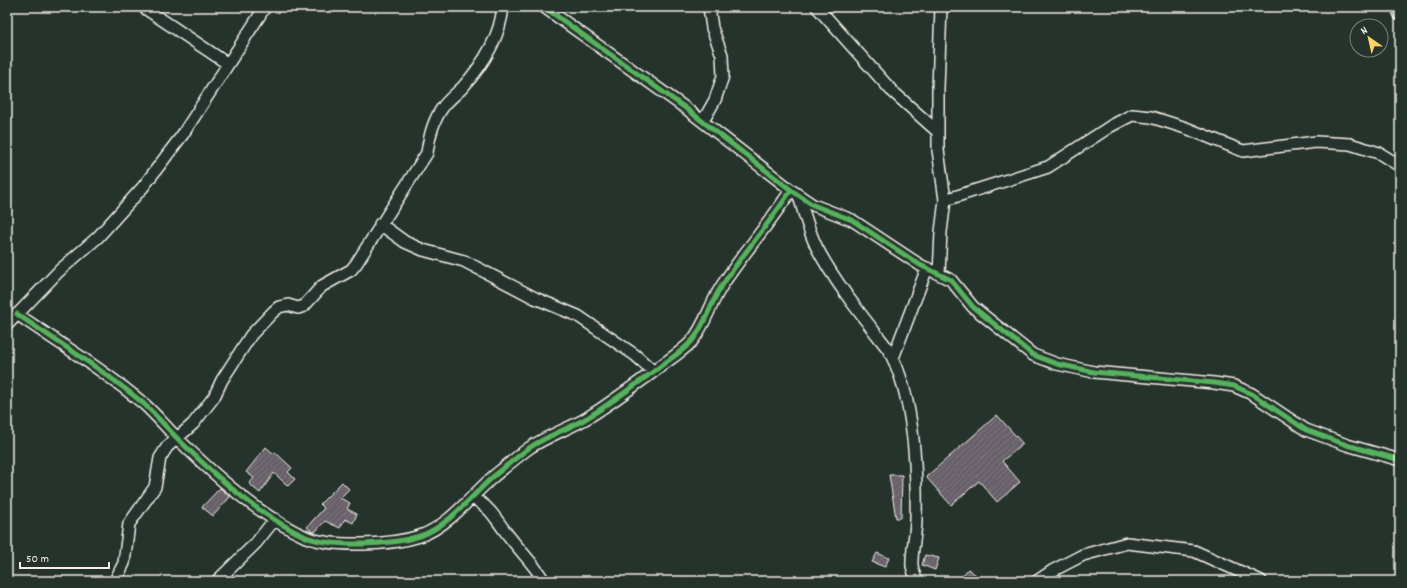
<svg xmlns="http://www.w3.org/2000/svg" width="1407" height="588" viewBox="0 0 1407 588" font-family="Dekko,sans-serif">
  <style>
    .building { fill: url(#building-hatch); stroke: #f4f1e8 }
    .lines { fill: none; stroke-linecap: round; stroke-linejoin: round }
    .minor-casing { stroke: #f4f1e8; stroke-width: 14 }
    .minor { stroke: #26332d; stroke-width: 11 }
    .cycleway-casing { stroke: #26332d; stroke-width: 8 }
    .cycleway { stroke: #56b35d; stroke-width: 5 }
  </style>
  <defs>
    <pattern id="building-hatch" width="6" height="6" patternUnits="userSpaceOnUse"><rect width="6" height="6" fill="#67616b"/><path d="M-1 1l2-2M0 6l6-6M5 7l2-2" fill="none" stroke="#7d7880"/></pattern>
  </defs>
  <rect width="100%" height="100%" fill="#26332d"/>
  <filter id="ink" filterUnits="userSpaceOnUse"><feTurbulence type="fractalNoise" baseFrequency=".025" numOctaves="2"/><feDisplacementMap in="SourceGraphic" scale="8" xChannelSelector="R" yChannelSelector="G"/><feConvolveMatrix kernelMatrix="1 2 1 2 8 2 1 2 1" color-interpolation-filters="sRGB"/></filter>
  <g filter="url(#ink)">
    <path class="building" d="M 997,415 L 1023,444 L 1002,461 L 1020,482 L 997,502 L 979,481 L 951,505 L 926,477 Z
      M 266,447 L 274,454 L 275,452 L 292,468 L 288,472 L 295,479 L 288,486 L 274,473 L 260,493 L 249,484 L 254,478 L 246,472 Z
      M 889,475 L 902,475 L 901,518 L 896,518 Z
      M 342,482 L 349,489 L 340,498 L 350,503 L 347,509 L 357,514 L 353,523 L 345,519 L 340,528 L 325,521 L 315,532 L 311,531 L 307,527 L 324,508 L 320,504 Z
      M 220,488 L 230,497 L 213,516 L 202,507 Z
      M 877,553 L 889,558 L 885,567 L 872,562 Z
      M 925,555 L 939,558 L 935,570 L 922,565 Z
      M 968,569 L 976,575 L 980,581 L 958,581 Z"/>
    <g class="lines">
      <g class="minor-casing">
        <path id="minor" d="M 143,7 L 228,64
          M 544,7 L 684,107 L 791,190 L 813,205 L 852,220 L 920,265 L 951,280 L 973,307 L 1033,355 L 1057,364 L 1094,372 L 1214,383 L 1234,386 L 1252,394 L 1306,430 L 1347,445 L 1400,460
          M 817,7 L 891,90 L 938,132
          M 1397,7 L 1400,15
          M 703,121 L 715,100 L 723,76 L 722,55 L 712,28 L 709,7
          M 799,196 C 804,213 809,232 817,248 C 836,284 863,317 888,349 C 914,394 917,469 916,520 C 916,534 911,554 912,566 C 913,571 915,576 917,581
          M 945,200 L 1048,167 L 1111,126 L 1132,115 L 1151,117 L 1186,128 L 1243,151 L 1316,142 L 1350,144 L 1379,153 L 1400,166
          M 380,224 L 405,242 L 423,250 L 464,261 L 535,298 L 578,316 L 635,355 L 653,371
          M 939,274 L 941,232 L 945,200 L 938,150 L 938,88 L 941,7
          M 17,314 C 60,344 104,370 144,404 C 156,415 167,428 179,440 C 213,474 261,517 306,537 C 334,548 392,545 420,536 C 449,526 471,496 494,476 C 505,467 517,457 529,448 C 547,436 568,429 587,418 C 611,403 634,386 657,369 C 668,360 682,352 692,341 C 706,324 711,301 723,284 C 744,252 770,223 791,190
          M 7,325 L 59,271 L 98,237 L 143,187 L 183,134 L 265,7
          M 893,358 L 927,268
          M 472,497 C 494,511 493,516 508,535 C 520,551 534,564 544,581
          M 115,581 L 124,563 L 129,524 L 155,487 L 160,458 L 167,447 L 193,424 L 214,397 L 222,380 L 251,335 L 273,312 L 279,307 L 288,305 L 298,308 L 304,306 L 322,286 L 351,270 L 356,264 L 427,153 C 429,138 433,120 443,107 C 448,100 456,94 462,88 C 482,66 500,37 503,7
          M 217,581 L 256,543 L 275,519
          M 1037,581 L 1052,571 L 1083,555 L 1127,543 L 1194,551 L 1261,581"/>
      </g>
      <use href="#minor" class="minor"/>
      <g class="cycleway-casing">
        <path id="cycleway" d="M 544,7 L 684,107 L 791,190 L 813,205 L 852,220 L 920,265 L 951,280 L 973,307 L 1033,355 L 1057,364 L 1094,372 L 1214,383 L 1234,386 L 1252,394 L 1306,430 L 1347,445 L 1400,460
          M 17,314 C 60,344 104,370 144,404 C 156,415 167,428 179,440 C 213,474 261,517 306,537 C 334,548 392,545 420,536 C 449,526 471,496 494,476 C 505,467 517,457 529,448 C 547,436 568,429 587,418 C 611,403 634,386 657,369 C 668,360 682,352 692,341 C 706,324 711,301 723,284 C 744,252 770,223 791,190"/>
      </g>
      <use href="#cycleway" class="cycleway"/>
    </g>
  </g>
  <rect width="1407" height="588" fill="none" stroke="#26332d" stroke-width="24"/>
  <rect x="12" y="12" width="1383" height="564" fill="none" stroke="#f4f1e8" stroke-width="1.5" filter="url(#ink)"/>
  <g transform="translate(1369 38) rotate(326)"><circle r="19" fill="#26332d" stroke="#787f78"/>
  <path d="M0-3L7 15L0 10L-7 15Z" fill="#ffd166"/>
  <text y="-6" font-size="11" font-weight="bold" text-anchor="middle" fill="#f4f1e8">N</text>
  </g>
  <path d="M20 562v6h89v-6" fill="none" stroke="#f4f1e8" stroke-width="2"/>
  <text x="26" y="562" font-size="12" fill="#f4f1e8" stroke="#26332d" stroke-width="3" paint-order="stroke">50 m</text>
</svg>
